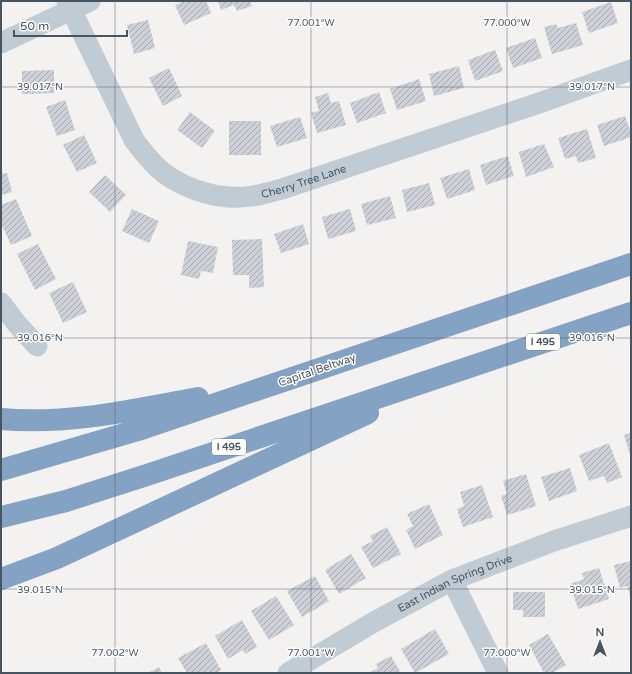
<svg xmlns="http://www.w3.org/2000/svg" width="632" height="674" viewBox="0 0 632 674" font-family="'Varela Round',sans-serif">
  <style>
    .building { fill: url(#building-hatch) }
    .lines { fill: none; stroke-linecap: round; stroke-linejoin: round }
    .minor { stroke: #c1cbd4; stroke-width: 21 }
    .highway { stroke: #84a2c4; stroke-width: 22 }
    .ticks { fill: none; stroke: #475461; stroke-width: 1; stroke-opacity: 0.45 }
    .labels { text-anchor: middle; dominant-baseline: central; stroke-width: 3; stroke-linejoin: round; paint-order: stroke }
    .shield { fill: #fff; stroke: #7e8790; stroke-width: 1 }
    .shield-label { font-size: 10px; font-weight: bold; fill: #475461 }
    .street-label { font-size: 11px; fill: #475461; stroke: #fff }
    .ticks-label { font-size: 10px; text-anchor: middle; fill: #475461; stroke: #fff; stroke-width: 3; stroke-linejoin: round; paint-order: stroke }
  </style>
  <defs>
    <pattern id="building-hatch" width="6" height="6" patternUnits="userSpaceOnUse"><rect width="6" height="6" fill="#cdd0d6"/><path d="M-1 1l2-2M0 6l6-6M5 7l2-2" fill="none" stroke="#a8abb1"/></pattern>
  </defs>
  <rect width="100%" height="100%" fill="#f4f1f1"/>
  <path class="building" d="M 185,1 L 206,1 L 211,13 L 184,25 L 175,5 Z
    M 218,1 L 250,1 L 252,6 L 237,11 L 234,5 L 221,10 Z
    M 611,2 L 618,23 L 589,33 L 582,12 Z
    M 148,20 L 155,48 L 134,54 L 127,25 Z
    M 576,23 L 583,45 L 552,54 L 544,27 L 556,24 L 558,28 Z
    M 535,38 L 542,58 L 513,68 L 506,48 Z
    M 495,50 L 503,71 L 475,81 L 468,60 Z
    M 459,66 L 464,88 L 434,96 L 429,74 Z
    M 169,68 L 182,96 L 163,106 L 149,78 Z
    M 54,70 L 54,93 L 22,94 L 22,71 Z
    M 419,79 L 426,101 L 397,110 L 390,89 Z
    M 379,92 L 386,113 L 357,123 L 350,103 Z
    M 328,93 L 331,103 L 339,101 L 346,125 L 317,133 L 311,113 L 319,111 L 315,97 Z
    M 65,100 L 75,130 L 57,136 L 46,107 Z
    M 190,112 L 215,131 L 202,148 L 177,130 Z
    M 625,116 L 631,133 L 631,137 L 604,146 L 597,125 Z
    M 300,117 L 307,138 L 277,147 L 270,126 Z
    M 229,121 L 261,121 L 261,155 L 229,155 Z
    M 587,129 L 596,158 L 578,163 L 576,156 L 565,159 L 558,138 Z
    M 84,135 L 97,163 L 77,172 L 63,145 Z
    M 544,144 L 554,167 L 526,177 L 519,152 Z
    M 508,156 L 514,176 L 486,185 L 480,165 Z
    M 1,168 L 3,174 L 7,173 L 12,192 L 1,195 Z
    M 469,169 L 475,190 L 447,199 L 440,178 Z
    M 105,175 L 126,195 L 110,212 L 89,192 Z
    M 429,183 L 435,205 L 407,212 L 402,190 Z
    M 390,196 L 396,218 L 367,225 L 361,204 Z
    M 16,199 L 32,236 L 11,245 L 1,223 L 1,205 Z
    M 132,209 L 159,221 L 149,243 L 122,231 Z
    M 350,209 L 356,231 L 328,239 L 322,217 Z
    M 303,224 L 309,244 L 281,253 L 274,234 Z
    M 262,239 L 264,287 L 249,288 L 249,275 L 233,275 L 232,240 Z
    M 188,241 L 218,247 L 213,273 L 201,271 L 199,279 L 181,275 Z
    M 38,244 L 56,279 L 35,290 L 17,254 Z
    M 73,282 L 87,312 L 63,323 L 49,293 Z
    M 631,433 L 631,458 L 624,435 Z
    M 609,443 L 622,477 L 607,483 L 604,476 L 589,481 L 579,455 Z
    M 570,468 L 577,491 L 549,501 L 541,477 Z
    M 526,474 L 536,506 L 507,515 L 501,496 L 507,494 L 503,481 Z
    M 482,485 L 493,517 L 463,527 L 457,509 L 464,506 L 460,492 Z
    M 429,504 L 443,535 L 415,549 L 406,530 L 413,526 L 407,514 Z
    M 387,527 L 401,554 L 373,568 L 361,547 L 373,541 L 370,536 Z
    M 351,554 L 366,578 L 339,594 L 325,570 Z
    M 631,561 L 631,598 L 627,586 L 620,588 L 614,565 Z
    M 599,568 L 609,599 L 578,609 L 570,584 L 584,579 L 582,573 Z
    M 315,576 L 329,601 L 302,617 L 287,591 Z
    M 513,592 L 545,592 L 545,617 L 523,617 L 523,610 L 513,610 Z
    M 276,596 L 294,625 L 269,640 L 251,611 Z
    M 242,620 L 257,647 L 245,654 L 243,650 L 228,659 L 215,636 Z
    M 435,629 L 449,654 L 415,673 L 401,649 Z
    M 548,634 L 566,665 L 552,673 L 544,673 L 529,645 Z
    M 206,643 L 221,670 L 217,673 L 187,673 L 178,658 Z
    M 391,656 L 401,673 L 369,673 L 378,668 L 376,664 Z
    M 159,667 L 162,673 L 148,673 Z"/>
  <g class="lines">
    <g class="minor">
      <path id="s1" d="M 67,1 L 134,140 C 143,152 153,165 165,174 C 189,191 223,201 252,196 C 262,195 272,191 282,189 L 542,102 L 631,70"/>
      <path d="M 1,43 L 90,1"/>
      <path d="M 1,303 L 17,324 L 37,346"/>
      <path d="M 452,580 L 498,673"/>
      <path id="s2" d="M 288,673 L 374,622 L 452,580 L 554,541 L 631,516"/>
    </g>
    <path class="highway" d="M 1,419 C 67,425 134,410 198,398
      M 1,470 L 138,430 L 631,264
      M 1,517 L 66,501 L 150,474 L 631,313
      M 1,579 L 57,558 L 368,413"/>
  </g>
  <path class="ticks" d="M 115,1 L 115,673M 311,1 L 311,673M 507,1 L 507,673M 1,87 L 631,87M 1,338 L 631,338M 1,589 L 631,589"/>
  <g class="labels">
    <g class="shield">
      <rect x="526" y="334" width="34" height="16" rx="3"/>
      <rect x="212" y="439" width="34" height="16" rx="3"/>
    </g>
    <g class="shield-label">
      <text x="543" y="342">I 495</text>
      <text x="229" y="447">I 495</text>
    </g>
    <g class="street-label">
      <text stroke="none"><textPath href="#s1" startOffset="346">Cherry Tree Lane</textPath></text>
      <text transform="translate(317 370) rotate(-19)">Capital Beltway</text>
      <text stroke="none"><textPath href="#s2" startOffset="190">East Indian Spring Drive</textPath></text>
    </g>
  </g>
  <g class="ticks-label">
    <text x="311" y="26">77.001°W</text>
    <text x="507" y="26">77.000°W</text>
    <text x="40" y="90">39.017°N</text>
    <text x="592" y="90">39.017°N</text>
    <text x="40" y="341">39.016°N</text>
    <text x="592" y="341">39.016°N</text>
    <text x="40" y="593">39.015°N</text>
    <text x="592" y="593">39.015°N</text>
    <text x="115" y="656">77.002°W</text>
    <text x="311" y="656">77.001°W</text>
    <text x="507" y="656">77.000°W</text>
  </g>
  <rect width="632" height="674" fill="none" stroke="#475461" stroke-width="4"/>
  <g transform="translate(600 642)" stroke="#ffffff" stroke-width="3" paint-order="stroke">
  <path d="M0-3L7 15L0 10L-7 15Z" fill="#475461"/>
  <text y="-6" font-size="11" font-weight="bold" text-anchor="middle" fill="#475461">N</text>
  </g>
  <path d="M14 30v6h113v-6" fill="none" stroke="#475461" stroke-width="2"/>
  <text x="20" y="30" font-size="12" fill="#475461" stroke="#ffffff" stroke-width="3" paint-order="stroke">50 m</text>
</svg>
